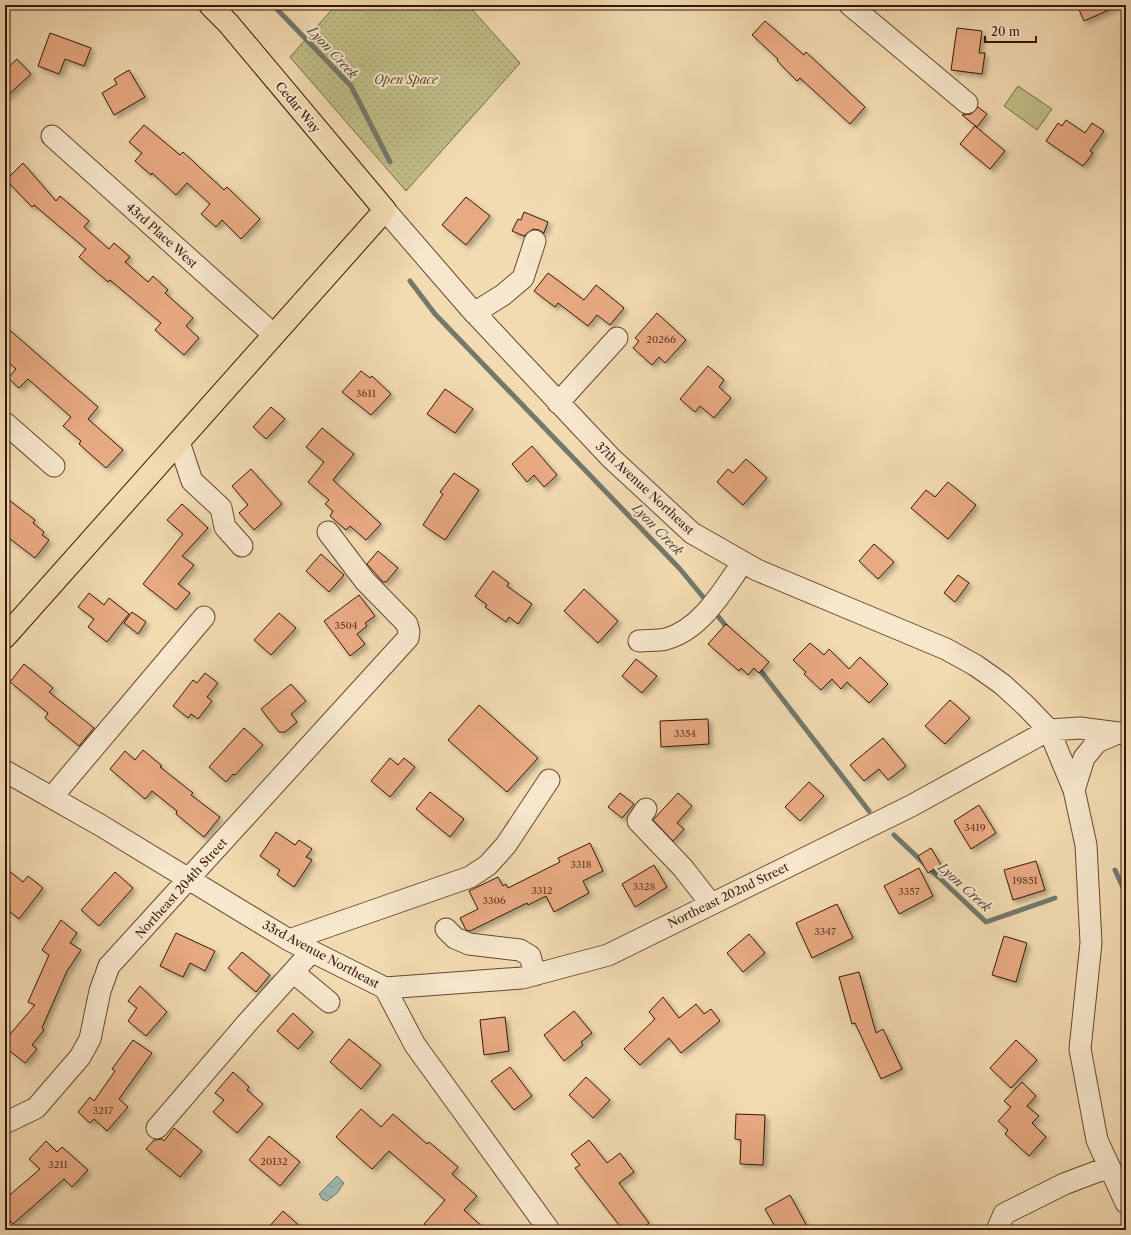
<svg xmlns="http://www.w3.org/2000/svg" width="1131" height="1235" viewBox="0 0 1131 1235" font-family="'Libre Caslon Text',serif">
  <style>
    .park { fill: url(#park-dots); stroke: #7b6b46 }
    .pitch { fill: #c0be87; stroke: #7b6b46 }
    .water { fill: url(#water-waves); stroke: #73796c }
    .lines { fill: none; stroke-linecap: round; stroke-linejoin: round }
    .stream { stroke: #73796c; stroke-width: 5 }
    .building { fill: #e8aa83; stroke: #361806; filter: url(#shadow) }
    .minor-casing { stroke: #654831; stroke-width: 23 }
    .major-casing { stroke: #361806; stroke-width: 24 }
    .minor { stroke: #f7e7cc; stroke-width: 21 }
    .major { stroke: #f2dab1; stroke-width: 22 }
    .labels { text-anchor: middle; dominant-baseline: central; stroke-width: 4; stroke-linejoin: round; paint-order: stroke }
    .number-label { font-size: 10px; fill: #623c25 }
    .park-label { font-size: 12px; font-style: italic; fill: #5f4a2d; stroke: #f7e7cc }
    .street-label { font-size: 12px; fill: #361806; stroke: #f7e7cc }
    .water-label { font-size: 13px; font-style: italic; fill: #554939; stroke: #f7e7cc }
  </style>
  <defs>
    <pattern id="park-dots" width="8" height="8" patternUnits="userSpaceOnUse"><rect width="8" height="8" fill="#c0be87"/><path d="M2 2h.1M6 6h.1" fill="none" stroke="#a6a373" stroke-width="1.8" stroke-linecap="round"/></pattern>
    <pattern id="water-waves" width="16" height="10" patternUnits="userSpaceOnUse"><rect width="16" height="10" fill="#9cbab0"/><path d="M0 5q4-4 8 0t8 0" fill="none" stroke="#879f96"/></pattern>
    <filter id="shadow"><feDropShadow dx="3.5" dy="3.5" stdDeviation="2" flood-color="#0004"/></filter>
  </defs>
  <rect width="100%" height="100%" fill="#f2dab1"/>
  <filter id="stains"><feTurbulence type="fractalNoise" baseFrequency=".005" numOctaves="4"/><feColorMatrix values="0 0 0 0 .2 0 0 0 0 .09 0 0 0 0 .02 0 0 0 .5 -.17"/></filter>
  <radialGradient id="worn" r=".72"><stop offset=".6" stop-color="#630" stop-opacity="0"/><stop offset="1" stop-color="#630" stop-opacity=".3"/></radialGradient>
  <path class="park" d="M 336,5 L 468,5 L 520,63 L 406,191 L 290,57 Z"/>
  <path class="pitch" d="M 1018,86 L 1052,109 L 1037,130 L 1004,106 Z"/>
  <path class="water" d="M 337,1176 L 344,1183 L 337,1193 L 327,1201 L 322,1199 L 319,1194 Z"/>
  <g class="lines">
    <path class="stream" d="M 273,5 L 351,86 L 390,162
      M 410,281 L 435,314 L 680,569 L 708,603
      M 714,611 L 729,630
      M 757,666 L 869,811
      M 894,835 L 986,922 L 1055,898
      M 1115,870 L 1126,894"/>
  </g>
  <path class="building" d="M 1077,5 L 1120,5 L 1084,21 Z
    M 765,21 L 804,55 L 806,52 L 865,107 L 850,124 L 800,78 L 797,81 L 782,66 L 777,60 L 778,59 L 752,35 Z
    M 957,28 L 982,31 L 979,53 L 985,53 L 982,74 L 951,70 Z
    M 50,33 L 91,48 L 84,66 L 65,59 L 59,74 L 38,66 Z
    M 17,59 L 31,74 L 5,98 L 5,70 Z
    M 129,70 L 145,97 L 114,115 L 102,93 L 117,84 L 114,79 Z
    M 978,107 L 987,114 L 977,127 L 962,115 L 971,114 Z
    M 1066,120 L 1085,133 L 1092,123 L 1104,131 L 1090,151 L 1093,153 L 1083,166 L 1046,141 L 1058,123 L 1062,126 Z
    M 144,125 L 180,155 L 183,152 L 224,190 L 227,187 L 260,219 L 241,239 L 222,220 L 216,227 L 201,214 L 210,204 L 187,183 L 176,195 L 152,173 L 151,175 L 135,161 L 142,153 L 129,142 Z
    M 975,126 L 1005,151 L 990,169 L 960,144 Z
    M 23,163 L 56,201 L 60,196 L 89,221 L 84,227 L 109,249 L 114,243 L 130,257 L 125,262 L 148,282 L 153,276 L 168,290 L 165,293 L 193,318 L 186,326 L 199,338 L 184,355 L 155,330 L 161,323 L 110,280 L 108,282 L 79,257 L 86,249 L 34,205 L 32,207 L 6,180 Z
    M 466,197 L 490,216 L 466,245 L 442,225 Z
    M 524,212 L 548,222 L 544,233 L 539,230 L 533,229 L 524,236 L 512,231 L 518,219 L 521,220 Z
    M 548,273 L 584,300 L 596,285 L 624,308 L 610,325 L 597,315 L 588,326 L 558,303 L 555,307 L 534,291 Z
    M 657,313 L 686,340 L 665,363 L 659,357 L 652,365 L 633,348 L 639,341 L 635,338 Z
    M 5,326 L 98,407 L 88,419 L 123,450 L 106,468 L 79,444 L 81,441 L 63,426 L 71,417 L 28,379 L 19,388 L 8,378 L 16,369 L 5,359 Z
    M 708,366 L 724,380 L 719,387 L 731,398 L 714,418 L 700,406 L 695,412 L 680,399 Z
    M 361,371 L 370,378 L 372,376 L 391,394 L 371,415 L 342,392 Z
    M 445,389 L 473,409 L 455,433 L 427,414 Z
    M 271,407 L 285,419 L 266,439 L 253,427 Z
    M 322,428 L 354,454 L 333,480 L 381,524 L 366,540 L 350,526 L 346,530 L 330,516 L 333,511 L 325,504 L 329,500 L 308,482 L 324,462 L 306,447 Z
    M 532,446 L 557,475 L 544,487 L 534,475 L 527,482 L 512,464 Z
    M 746,459 L 767,478 L 743,505 L 717,482 L 728,469 L 733,473 Z
    M 251,469 L 282,504 L 254,530 L 239,513 L 248,505 L 232,486 Z
    M 454,473 L 479,490 L 445,540 L 423,525 L 443,494 L 440,492 Z
    M 948,482 L 976,505 L 948,539 L 911,508 L 926,490 L 935,497 Z
    M 5,497 L 35,520 L 33,523 L 44,532 L 42,535 L 49,540 L 35,558 L 5,535 Z
    M 182,504 L 208,528 L 182,556 L 194,565 L 178,584 L 190,593 L 176,610 L 143,584 L 183,534 L 167,520 Z
    M 874,544 L 894,562 L 878,579 L 859,561 Z
    M 378,551 L 398,568 L 386,582 L 383,582 L 367,564 Z
    M 321,554 L 344,575 L 329,592 L 306,571 Z
    M 493,571 L 509,583 L 507,586 L 532,604 L 518,624 L 509,617 L 506,622 L 485,607 L 487,605 L 475,596 Z
    M 958,575 L 969,583 L 955,602 L 944,593 Z
    M 584,589 L 618,621 L 598,643 L 564,611 Z
    M 89,593 L 104,605 L 109,598 L 129,614 L 107,642 L 88,627 L 94,619 L 78,607 Z
    M 359,595 L 375,616 L 365,623 L 367,626 L 357,634 L 365,644 L 350,656 L 324,621 Z
    M 132,612 L 146,622 L 138,634 L 124,623 Z
    M 279,613 L 296,628 L 271,655 L 254,640 Z
    M 726,624 L 769,662 L 759,673 L 754,668 L 748,675 L 741,668 L 739,671 L 708,644 Z
    M 810,643 L 824,655 L 829,649 L 849,669 L 860,657 L 888,684 L 869,703 L 847,682 L 841,689 L 832,679 L 821,690 L 804,674 L 806,672 L 793,660 Z
    M 636,659 L 657,676 L 642,693 L 622,676 Z
    M 24,664 L 53,688 L 49,692 L 94,728 L 79,746 L 45,718 L 48,713 L 10,682 Z
    M 205,673 L 218,683 L 207,697 L 212,701 L 198,719 L 191,714 L 188,718 L 173,706 L 193,680 L 197,683 Z
    M 291,684 L 306,701 L 291,714 L 297,722 L 285,732 L 279,732 L 261,709 Z
    M 950,700 L 970,718 L 945,744 L 925,726 Z
    M 479,705 L 538,758 L 507,792 L 448,740 Z
    M 708,719 L 709,744 L 661,747 L 660,721 Z
    M 244,728 L 263,745 L 235,775 L 233,774 L 226,782 L 209,767 Z
    M 883,738 L 906,766 L 888,780 L 879,769 L 864,781 L 850,765 Z
    M 143,750 L 162,766 L 160,767 L 193,793 L 191,795 L 220,817 L 204,837 L 176,814 L 177,811 L 152,791 L 145,799 L 110,769 L 125,751 L 135,760 Z
    M 390,758 L 398,765 L 404,758 L 415,767 L 390,797 L 371,781 Z
    M 809,782 L 824,796 L 800,821 L 785,807 Z
    M 430,792 L 464,819 L 450,837 L 416,809 Z
    M 620,793 L 634,804 L 622,818 L 608,807 Z
    M 678,793 L 692,806 L 677,823 L 684,829 L 673,841 L 653,820 Z
    M 979,805 L 996,833 L 971,849 L 954,821 Z
    M 276,832 L 295,845 L 299,840 L 312,849 L 306,857 L 312,860 L 294,887 L 277,875 L 280,870 L 260,856 Z
    M 590,843 L 603,871 L 583,881 L 589,893 L 554,912 L 546,896 L 528,905 L 527,903 L 470,931 L 466,930 L 460,918 L 478,909 L 469,891 L 498,877 L 503,886 L 506,884 L 508,888 L 560,862 L 558,858 Z
    M 931,848 L 941,865 L 928,873 L 918,856 Z
    M 1036,861 L 1045,890 L 1013,900 L 1004,870 Z
    M 654,865 L 667,887 L 635,907 L 622,884 Z
    M 5,868 L 23,882 L 28,876 L 43,888 L 19,919 L 5,908 Z
    M 919,868 L 933,896 L 899,914 L 884,886 Z
    M 115,872 L 133,888 L 99,926 L 81,910 Z
    M 837,904 L 853,938 L 812,958 L 796,923 Z
    M 61,920 L 77,933 L 70,943 L 81,950 L 67,971 L 42,1028 L 44,1030 L 32,1045 L 37,1049 L 25,1063 L 5,1047 L 5,1040 L 35,1005 L 28,1002 L 49,955 L 42,950 Z
    M 176,933 L 215,951 L 205,971 L 190,963 L 183,977 L 160,966 Z
    M 749,934 L 765,953 L 743,972 L 727,953 Z
    M 1004,936 L 1027,943 L 1016,982 L 992,975 Z
    M 242,952 L 270,975 L 256,992 L 228,968 Z
    M 859,972 L 876,1033 L 883,1029 L 902,1069 L 881,1079 L 855,1023 L 852,1024 L 839,977 Z
    M 140,986 L 167,1012 L 146,1036 L 128,1021 L 137,1008 L 128,1001 Z
    M 663,997 L 679,1018 L 696,1004 L 704,1014 L 711,1009 L 720,1021 L 681,1053 L 669,1038 L 640,1065 L 624,1049 L 655,1019 L 649,1012 Z
    M 574,1011 L 592,1033 L 581,1042 L 583,1045 L 564,1061 L 544,1035 Z
    M 293,1013 L 313,1032 L 298,1049 L 277,1031 Z
    M 505,1017 L 509,1051 L 484,1055 L 480,1020 Z
    M 349,1039 L 381,1065 L 361,1089 L 330,1062 Z
    M 133,1040 L 152,1053 L 119,1099 L 128,1107 L 107,1131 L 94,1119 L 90,1123 L 78,1112 L 90,1097 L 94,1101 L 115,1071 L 112,1069 Z
    M 1016,1040 L 1037,1060 L 1011,1088 L 990,1068 Z
    M 510,1067 L 532,1096 L 514,1110 L 491,1081 Z
    M 233,1072 L 249,1087 L 247,1090 L 263,1104 L 237,1133 L 213,1112 L 224,1100 L 215,1093 Z
    M 586,1077 L 610,1100 L 593,1118 L 569,1095 Z
    M 1022,1082 L 1036,1096 L 1027,1106 L 1039,1116 L 1032,1123 L 1046,1137 L 1029,1156 L 1005,1134 L 1008,1130 L 998,1121 L 1011,1107 L 1004,1101 Z
    M 361,1109 L 381,1127 L 393,1114 L 427,1144 L 429,1142 L 458,1167 L 452,1174 L 477,1196 L 464,1210 L 486,1230 L 431,1230 L 424,1224 L 445,1200 L 389,1151 L 372,1169 L 336,1137 Z
    M 736,1114 L 765,1115 L 763,1165 L 740,1164 L 741,1140 L 735,1139 Z
    M 174,1128 L 202,1151 L 180,1177 L 146,1149 L 154,1140 L 162,1139 L 164,1141 Z
    M 269,1136 L 300,1162 L 280,1186 L 249,1160 Z
    M 589,1140 L 607,1163 L 620,1153 L 634,1172 L 619,1183 L 649,1223 L 640,1230 L 623,1230 L 575,1168 L 580,1165 L 571,1154 Z
    M 46,1141 L 57,1152 L 62,1147 L 88,1170 L 72,1187 L 64,1179 L 13,1224 L 5,1215 L 5,1199 L 40,1169 L 29,1159 Z
    M 790,1195 L 809,1230 L 777,1230 L 765,1209 Z
    M 283,1211 L 304,1230 L 266,1230 Z"/>
  <g class="lines">
    <g class="minor-casing">
      <path id="minor" d="M 850,5 L 967,103
        M 52,136 L 273,334
        M 385,210 L 469,307 L 611,458 L 692,533 L 757,570 L 946,649 L 975,665 L 1002,684 L 1026,706 L 1049,730 L 1074,790 L 1086,845 L 1091,943 L 1080,1049 L 1097,1140 L 1126,1203
        M 474,313 L 503,295 L 523,278 L 535,241
        M 558,403 L 617,338
        M 5,423 L 54,466
        M 179,442 L 192,481 L 221,508 L 225,527 L 242,546
        M 639,641 C 647,640 658,641 666,639 C 702,629 723,590 743,562
        M 5,771 L 100,825 L 289,940 L 385,988 L 415,1045 L 549,1230
        M 1074,790 L 1084,758 L 1097,742 L 1118,733
        M 52,797 L 204,617
        M 646,809 L 638,821 L 683,868 L 711,904
        M 446,929 L 455,938 L 469,944 L 520,950 L 530,956 L 535,975
        M 289,940 L 470,877 L 488,865 L 506,845 L 549,780
        M 293,972 L 329,1002
        M 385,988 L 522,978 L 608,955 L 911,806 L 1049,730 L 1080,728 L 1126,734
        M 5,1123 L 36,1108 L 80,1057 L 90,1039 L 100,991 L 109,966 L 408,638 L 409,632 L 407,624 L 365,581 L 328,532
        M 157,1128 L 248,1022 L 312,951
        M 997,1230 L 1004,1214 L 1064,1184 L 1109,1167"/>
    </g>
    <g class="major-casing">
      <path id="major" d="M 5,637 L 385,210 L 228,23 L 210,5"/>
    </g>
    <use href="#minor" class="minor"/>
    <use href="#major" class="major"/>
  </g>
  <g class="labels">
    <g class="number-label">
      <text x="661" y="339">20266</text>
      <text x="366" y="393">3611</text>
      <text x="346" y="625">3504</text>
      <text x="685" y="733">3354</text>
      <text x="975" y="827">3419</text>
      <text x="581" y="864">3318</text>
      <text x="1025" y="880">19851</text>
      <text x="644" y="886">3328</text>
      <text x="542" y="890">3312</text>
      <text x="909" y="891">3357</text>
      <text x="494" y="900">3306</text>
      <text x="825" y="931">3347</text>
      <text x="103" y="1110">3217</text>
      <text x="274" y="1161">20132</text>
      <text x="58" y="1164">3211</text>
    </g>
    <g class="park-label">
      <text x="406" y="79">Open Space</text>
    </g>
    <g class="street-label">
      <text transform="translate(298 107) rotate(50)">Cedar Way</text>
      <text transform="translate(162 235) rotate(42)">43rd Place West</text>
      <text transform="translate(645 488) rotate(43)">37th Avenue Northeast</text>
      <text transform="translate(181 888) rotate(-48)">Northeast 204th Street</text>
      <text transform="translate(728 895) rotate(-26)">Northeast 202nd Street</text>
      <text transform="translate(321 954) rotate(28)">33rd Avenue Northeast</text>
    </g>
    <g class="water-label">
      <text transform="translate(333 52) rotate(47)">Lyon Creek</text>
      <text transform="translate(658 529) rotate(46)">Lyon Creek</text>
      <text transform="translate(965 887) rotate(42)">Lyon Creek</text>
    </g>
  </g>
  <rect width="1131" height="1235" fill="none" stroke="#f2dab1" stroke-width="20"/>
  <rect x="6" y="6" width="1119" height="1223" fill="none" stroke="#361806" stroke-width="2"/>
  <rect x="10" y="10" width="1111" height="1215" fill="none" stroke="#361806"/>
  <path d="M985 36v6h51v-6" fill="none" stroke="#361806" stroke-width="2"/>
  <text x="991" y="36" font-size="12" fill="#361806" stroke="#f7e7cc" stroke-width="3" paint-order="stroke">20 m</text>
  <rect width="100%" height="100%" filter="url(#stains)"/>
  <rect width="100%" height="100%" fill="url(#worn)"/>
</svg>
